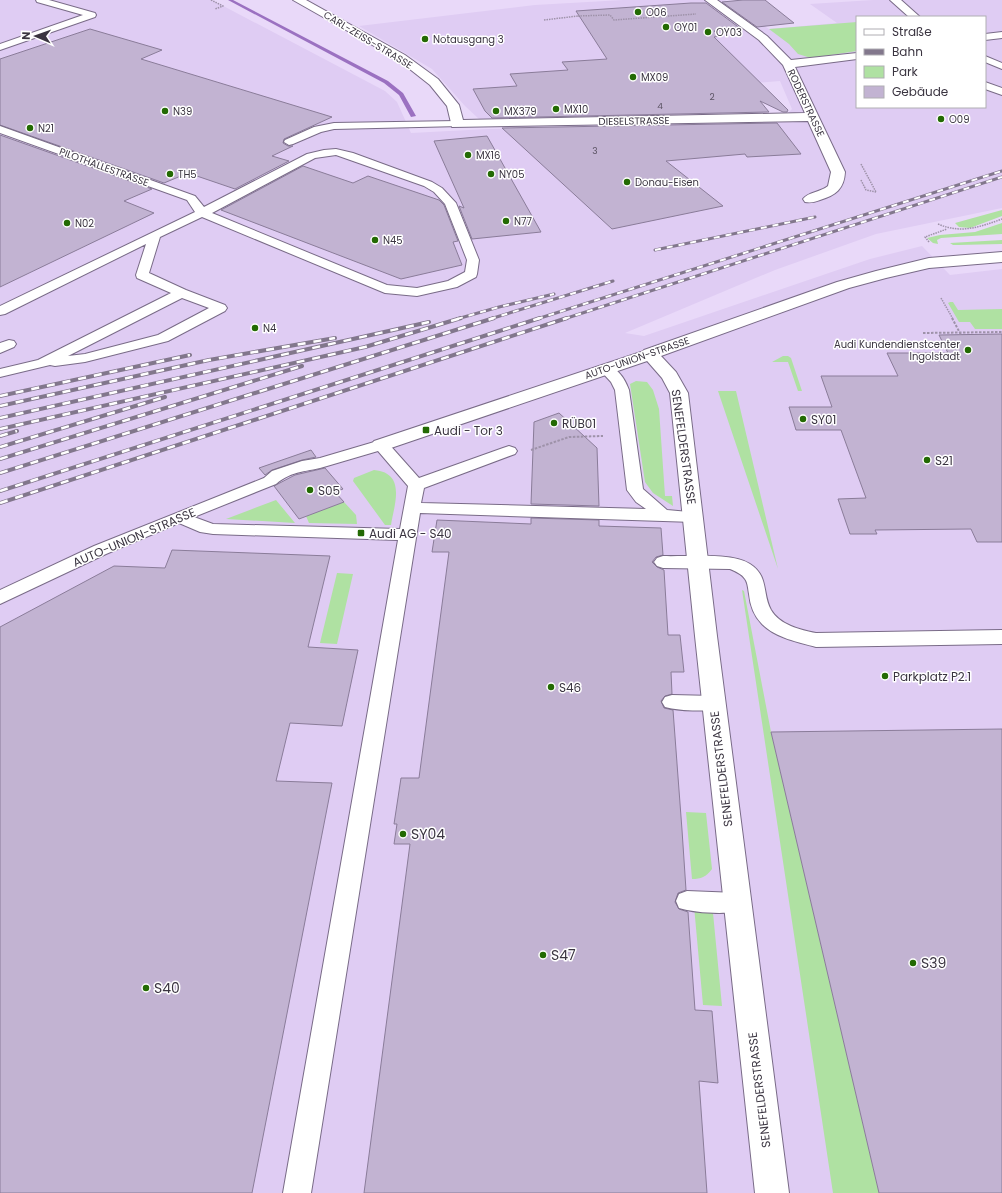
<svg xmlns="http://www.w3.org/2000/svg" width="1002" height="1193" viewBox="0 0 1002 1193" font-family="Poppins,sans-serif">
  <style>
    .built { fill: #dfccf3; fill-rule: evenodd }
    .green { fill: #afe1a2 }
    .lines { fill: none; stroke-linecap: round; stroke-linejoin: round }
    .stream { fill: #9b71c1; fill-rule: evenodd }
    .building { fill: #c2b3d2; stroke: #8a7c99 }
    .service-casing { stroke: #796b87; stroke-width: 2 }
    .minor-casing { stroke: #796b87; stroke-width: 2 }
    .tertiary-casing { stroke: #796b87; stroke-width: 2 }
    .path-far1 { stroke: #9e92a9; stroke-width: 1.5; stroke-dasharray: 1.5 1; stroke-linecap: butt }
    .path { stroke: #9e92a9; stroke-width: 2; stroke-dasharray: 2.5 1.5; stroke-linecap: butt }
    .service { fill: #fff; fill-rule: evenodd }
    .minor { fill: #fff; fill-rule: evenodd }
    .tertiary { fill: #fff; fill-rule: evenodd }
    .rail-far1-casing { stroke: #82778c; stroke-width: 3 }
    .rail-casing { stroke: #82778c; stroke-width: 4 }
    .rail-far1 { stroke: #fff; stroke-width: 2; stroke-dasharray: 6; stroke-linecap: butt }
    .rail { stroke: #fff; stroke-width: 2.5; stroke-dasharray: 8; stroke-linecap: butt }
    .poi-dot { fill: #236a03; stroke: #fff; stroke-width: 1.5 }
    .labels { text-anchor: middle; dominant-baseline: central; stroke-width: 3; stroke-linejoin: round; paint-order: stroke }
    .far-number-label { font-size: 9px; fill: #5c5464 }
    .far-poi-label { font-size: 10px; fill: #3a3440; stroke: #fff; text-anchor: start }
    .far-street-label { font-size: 10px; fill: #3a3440; stroke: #fff }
    .poi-label { font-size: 12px; fill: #3a3440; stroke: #fff; text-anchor: start }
    .street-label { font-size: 12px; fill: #3a3440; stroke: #fff }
    .near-poi-label { font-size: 14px; fill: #3a3440; stroke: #fff; text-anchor: start }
  </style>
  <rect width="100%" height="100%" fill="#e9d9f9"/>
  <path class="built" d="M 0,0 L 212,0 L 385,91 L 397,102 L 411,133 L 488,129 L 789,122 L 789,112 L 792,109 L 780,81 L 603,95 L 631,115 L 479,119 L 465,106 L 432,69 L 359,26 L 535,5 L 623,0 L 725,0 L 769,29 L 837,23 L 810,4 L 873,0 L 1002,0 L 1002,208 L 876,234 L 775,270 L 625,333 L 644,336 L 870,259 L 922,246 L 950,275 L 1002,269 L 1002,1193 L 0,1193 ZM 857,17 L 985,17 L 985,107 L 857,107 Z"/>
  <path class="green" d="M 857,22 L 857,51 L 811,58 L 798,54 L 789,44 L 769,29 Z
    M 1002,210 L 1002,216 L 970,228 L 959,227 L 955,223 Z
    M 1002,223 L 1002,234 L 941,238 L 937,240 L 938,244 L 933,243 L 927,238 L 940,235 L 975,232 Z
    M 1002,240 L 1002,244 L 958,245 L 953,245 L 950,243 Z
    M 950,302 L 953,302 L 958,310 L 1002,309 L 1002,329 L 975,329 L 970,322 L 959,322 L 948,303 Z
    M 783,356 L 788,356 L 791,358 L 802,391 L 798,391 L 788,362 L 772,362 Z
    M 636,381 L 647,382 L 653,390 L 659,409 L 665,496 L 672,496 L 673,506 L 653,493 L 645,482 L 630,384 Z
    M 718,391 L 736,391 L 778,569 Z
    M 374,470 C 407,473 394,505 391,525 L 385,525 L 353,481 L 354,478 Z
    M 276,500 L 295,523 L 226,519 Z
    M 344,502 L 356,515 L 357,524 L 309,523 L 306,516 Z
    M 337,573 L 353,574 L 337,644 L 320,643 Z
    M 742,590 L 744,591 L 771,732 L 879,1193 L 833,1193 Z
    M 686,812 L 706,813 L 712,869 C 706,877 701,879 692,879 Z
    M 694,906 L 711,910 L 713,913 L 722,1006 L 703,1005 Z"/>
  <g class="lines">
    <path class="stream" d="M 228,0 L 233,0 L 388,81 L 403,93 L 416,116 L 411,117 L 399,95 L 384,83 Z"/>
  </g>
  <path class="building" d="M 743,0 L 765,0 L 794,23 L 757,27 L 722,2 Z
    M 691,3 L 706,3 L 741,29 L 714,31 L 720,36 L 714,37 L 788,110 L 787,112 L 783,112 L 760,101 L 769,112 L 492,118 L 485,111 L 473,89 L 517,86 L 510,74 L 568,70 L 562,62 L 607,59 L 576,11 Z
    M 90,29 L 162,50 L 141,59 L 332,117 L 284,139 L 283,143 L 288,146 L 293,146 L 272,156 L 289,161 L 235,189 L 188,173 L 164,183 L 0,125 L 0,59 Z
    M 777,123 L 801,154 L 747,157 L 745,154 L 666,161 L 723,206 L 612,229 L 502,128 Z
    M 0,135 L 152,189 L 124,201 L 154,213 L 0,287 Z
    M 487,136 L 541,232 L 472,239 L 459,206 L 464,208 L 434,141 Z
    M 303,166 L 353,183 L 368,176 L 439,200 L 444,205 L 458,241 L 453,242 L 462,265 L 401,279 L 221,210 Z
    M 1002,334 L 1002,542 L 977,542 L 971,529 L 875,530 L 877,534 L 850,534 L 838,499 L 866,498 L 841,430 L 796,430 L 789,407 L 832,407 L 821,376 L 898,376 L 887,353 L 948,353 L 939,335 Z
    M 559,413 L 597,448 L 599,506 L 531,504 L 534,422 Z
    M 311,450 L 316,457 L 302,460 L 272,470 L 265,475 L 259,468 Z
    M 325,468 L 343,489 L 335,492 L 344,502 L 299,519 L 274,486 L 295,475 Z
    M 531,518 L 599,520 L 599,526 L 661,528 L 663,555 L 656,557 L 652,562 L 657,567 L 664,570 L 668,635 L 680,635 L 684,672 L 671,672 L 672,694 L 665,696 L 661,701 L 664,708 L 673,710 L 682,830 L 686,890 L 678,893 L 675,902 L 679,909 L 688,912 L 695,1010 L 712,1011 L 718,1083 L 699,1081 L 707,1193 L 364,1193 L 410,844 L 394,844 L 397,824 L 394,824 L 401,778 L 419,778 L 449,552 L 432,552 L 437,520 L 531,524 Z
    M 172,550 L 330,556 L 308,647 L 358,650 L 342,726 L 290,723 L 276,781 L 332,783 L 252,1193 L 0,1193 L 0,627 L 114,566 L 165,568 Z
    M 1002,729 L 1002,1193 L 879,1193 L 771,732 Z"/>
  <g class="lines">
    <g class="service-casing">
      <path id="service" d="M 36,0 L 49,0 L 95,13 L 96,15 L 95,17 L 0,50 L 0,44 L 83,15 L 37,2 Z
        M 985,56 L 1002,63 L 1002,69 L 985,62 Z
        M 985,82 L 1002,88 L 1002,95 L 985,89 Z
        M 457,121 L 462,124 L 461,126 L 334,129 L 321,132 L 293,144 L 289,145 L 284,142 L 285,140 L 314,127 L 334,123 Z
        M 0,126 L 195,196 L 204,207 L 307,154 L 324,150 L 336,149 L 353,153 L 432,182 L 442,188 L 456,203 L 479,260 L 477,274 L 476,277 L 457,287 L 417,296 L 385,293 L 202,217 L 160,237 L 149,273 L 186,290 L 225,305 L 227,308 L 225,311 L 168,341 L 85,362 L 55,366 L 50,365 L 0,377 L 0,369 L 38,360 L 171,293 L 137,278 L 136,275 L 146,244 L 5,314 L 0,315 L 0,306 L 195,212 L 187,200 L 0,133 ZM 336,155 L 424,186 L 434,192 L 445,204 L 467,260 L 465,272 L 448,281 L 417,288 L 387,285 L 212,213 L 315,158 ZM 182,298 L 209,308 L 158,335 L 85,354 L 68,356 Z
        M 9,340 L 14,341 L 16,344 L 14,347 L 0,353 L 0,343 Z
        M 606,365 C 618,368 625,379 629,390 L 643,489 L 667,510 L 700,513 L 702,517 L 700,521 L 694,522 L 420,513 L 311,1193 L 283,1193 L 398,540 L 213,534 L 200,532 L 179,523 L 106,554 L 0,604 L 0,590 L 94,546 L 264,478 L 272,471 L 302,461 L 320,458 L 381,440 L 387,442 L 419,478 L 503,448 L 509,446 L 515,448 L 517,451 L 515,454 L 424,488 L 421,503 L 646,509 L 636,502 L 627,490 L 615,390 L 611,382 L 599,369 L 601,366 ZM 378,451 L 408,486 L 400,529 L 213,524 L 194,517 L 276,484 C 292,470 308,472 327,466 C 344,461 361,456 378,451 Z
        M 663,556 C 686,557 732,552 750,564 C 769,576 762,594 771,610 C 780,625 800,630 816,633 L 1002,630 L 1002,644 L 816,647 C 798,642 776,638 762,624 C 754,616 750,605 749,594 C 748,589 748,583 745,579 C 742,574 735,571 730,569 L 663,568 L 657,566 L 654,562 L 657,558 Z
        M 672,695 L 714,696 L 721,698 L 724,703 L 721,708 C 707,712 679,711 665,707 L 662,702 L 665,697 Z
        M 687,891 L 737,893 L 745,896 L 748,903 L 745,910 C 730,915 694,913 679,908 L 676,901 L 679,894 Z"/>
    </g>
    <g class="minor-casing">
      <path id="minor" d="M 293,0 L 306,0 L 405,55 L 438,79 L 459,105 L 463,120 L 805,113 L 783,65 L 759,40 L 705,0 L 717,0 L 767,36 L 791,60 L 857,53 L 857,59 L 795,67 L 845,172 C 844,189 836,195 820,200 C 815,202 811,203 805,202 L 803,199 C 808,192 821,192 828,186 L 831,172 L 808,121 L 452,127 L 447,106 L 430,85 L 397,59 Z
        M 890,0 L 901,0 L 920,17 L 909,17 Z
        M 1002,32 L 1002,38 L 985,40 L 985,34 Z
        M 650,349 L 656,350 L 659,354 L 656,358 L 388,449 L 381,451 L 374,449 L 371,445 L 374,441 Z"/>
    </g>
    <g class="tertiary-casing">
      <path id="tertiary" d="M 1002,252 L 1002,262 L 929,268 L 886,278 L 849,288 L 661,356 L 676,372 L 688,393 L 717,636 L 789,1193 L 755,1193 L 695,636 L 670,393 L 662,378 L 641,354 L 644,350 L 837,282 L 876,271 L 929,258 Z"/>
    </g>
    <path class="path-far1" d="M 211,0 L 223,6 L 215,9
      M 578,16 L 610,15 L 614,20 L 696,14
      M 544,20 L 578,16
      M 861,164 L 876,192
      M 861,180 L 866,190 L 876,192
      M 938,224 C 961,234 980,227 1002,219
      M 929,242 L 925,237 L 947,229
      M 941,298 L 953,319"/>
    <path class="path" d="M 952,318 L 961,335
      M 923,333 L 1002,332
      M 531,450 L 569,437 L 603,436"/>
    <use href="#service" class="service"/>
    <use href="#minor" class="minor"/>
    <use href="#tertiary" class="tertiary"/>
    <g class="rail-far1-casing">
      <path id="rail-far1" d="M 655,250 L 815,217
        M 457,319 L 499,307 L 554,294
        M 490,319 L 613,281
        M 537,319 L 1002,171
        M 564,319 L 1002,177"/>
    </g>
    <g class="rail-casing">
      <path id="rail" d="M 0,396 L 190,355
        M 0,406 L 209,360 L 335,338
        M 0,418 L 429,322
        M 0,429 L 365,347 L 461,318
        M 0,436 L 17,431
        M 0,447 L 165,397
        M 0,459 L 302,366
        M 0,473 L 494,318
        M 0,491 L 540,318
        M 0,503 L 567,318"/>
    </g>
    <use href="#rail-far1" class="rail-far1"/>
    <use href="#rail" class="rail"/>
  </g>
  <g class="poi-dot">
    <circle cx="638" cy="12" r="4"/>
    <circle cx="666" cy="27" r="4"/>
    <circle cx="708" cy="32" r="4"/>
    <circle cx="425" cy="39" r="4"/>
    <circle cx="633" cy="77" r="4"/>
    <circle cx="556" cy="109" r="4"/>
    <circle cx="165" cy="111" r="4"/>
    <circle cx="496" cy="111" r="4"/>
    <circle cx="941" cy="119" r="4"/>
    <circle cx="30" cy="128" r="4"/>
    <circle cx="468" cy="155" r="4"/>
    <circle cx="170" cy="174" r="4"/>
    <circle cx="491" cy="174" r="4"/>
    <circle cx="627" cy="182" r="4"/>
    <circle cx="506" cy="221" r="4"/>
    <circle cx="67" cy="223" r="4"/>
    <circle cx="375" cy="240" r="4"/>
    <circle cx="255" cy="328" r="4"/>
    <circle cx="968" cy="350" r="4"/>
    <circle cx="803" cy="419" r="4"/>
    <circle cx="554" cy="423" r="4"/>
    <rect x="422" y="426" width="8" height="8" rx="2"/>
    <circle cx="927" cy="460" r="4"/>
    <circle cx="310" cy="490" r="4"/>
    <rect x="357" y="529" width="8" height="8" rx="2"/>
    <circle cx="885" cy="676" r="4"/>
    <circle cx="551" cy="687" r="4"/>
    <circle cx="403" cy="834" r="4"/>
    <circle cx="543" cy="955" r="4"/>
    <circle cx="913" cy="963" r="4"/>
    <circle cx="146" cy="988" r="4"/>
  </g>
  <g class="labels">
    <g class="far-number-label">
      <text x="712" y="97">2</text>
      <text x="660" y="106">4</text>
      <text x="595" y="151">3</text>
    </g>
    <g class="far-poi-label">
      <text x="646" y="12">O06</text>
      <text x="674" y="27">OY01</text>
      <text x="716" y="32">OY03</text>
      <text x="433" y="39">Notausgang 3</text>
      <text x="641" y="77">MX09</text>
      <text x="564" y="109">MX10</text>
      <text x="173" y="111">N39</text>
      <text x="504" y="111">MX379</text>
      <text x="949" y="119">O09</text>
      <text x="38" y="128">N21</text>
      <text x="476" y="155">MX16</text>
      <text x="178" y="174">TH5</text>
      <text x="499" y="174">NY05</text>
      <text x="635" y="182">Donau-Eisen</text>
      <text x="514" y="221">N77</text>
      <text x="75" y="223">N02</text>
      <text x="383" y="240">N45</text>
      <text x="263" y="328">N4</text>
      <text x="960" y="344" text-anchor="end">Audi Kundendienstcenter<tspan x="960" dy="12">Ingolstadt</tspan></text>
    </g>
    <g class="far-street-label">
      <text transform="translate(368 40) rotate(31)">CARL-ZEISS-STRASSE</text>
      <text transform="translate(806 103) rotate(65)">RODERSTRASSE</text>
      <text transform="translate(634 121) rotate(-1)">DIESELSTRASSE</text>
      <text transform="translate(104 167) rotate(20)">PILOTHALLESTRASSE</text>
      <text transform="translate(637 358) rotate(-19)">AUTO-UNION-STRASSE</text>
    </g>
    <g class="poi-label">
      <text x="811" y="419">SY01</text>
      <text x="562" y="423">RÜB01</text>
      <text x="434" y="430">Audi - Tor 3</text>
      <text x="935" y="460">S21</text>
      <text x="318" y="490">S05</text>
      <text x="369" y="533">Audi AG - S40</text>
      <text x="893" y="676">Parkplatz P2.1</text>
      <text x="559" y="687">S46</text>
    </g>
    <g class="street-label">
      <text transform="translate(684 447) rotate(82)">SENEFELDERSTRASSE</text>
      <text transform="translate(134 537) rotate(-23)">AUTO-UNION-STRASSE</text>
      <text transform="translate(721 769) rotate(-97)">SENEFELDERSTRASSE</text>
      <text transform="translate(759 1090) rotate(-97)">SENEFELDERSTRASSE</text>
    </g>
    <g class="near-poi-label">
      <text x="411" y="834">SY04</text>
      <text x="551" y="955">S47</text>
      <text x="921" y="963">S39</text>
      <text x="154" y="988">S40</text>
    </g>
  </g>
  <rect x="856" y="16" width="130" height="92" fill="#ffffff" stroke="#b0aeb3"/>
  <rect x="864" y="29" width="20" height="6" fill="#ffffff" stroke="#b0aeb3"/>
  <text x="892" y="36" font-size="12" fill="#3a3440">Straße</text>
  <rect x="864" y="49" width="20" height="6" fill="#82778c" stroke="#b0aeb3"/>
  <text x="892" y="56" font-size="12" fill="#3a3440">Bahn</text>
  <rect x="864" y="66" width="20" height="12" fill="#afe1a2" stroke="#b0aeb3"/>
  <text x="892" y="76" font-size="12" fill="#3a3440">Park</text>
  <rect x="864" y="86" width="20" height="12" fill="#c2b3d2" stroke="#b0aeb3"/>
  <text x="892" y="96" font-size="12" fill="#3a3440">Gebäude</text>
  <g transform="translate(36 36) rotate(272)" stroke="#ffffff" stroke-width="3" paint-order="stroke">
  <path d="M0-3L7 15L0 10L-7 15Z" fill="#3a3440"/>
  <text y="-6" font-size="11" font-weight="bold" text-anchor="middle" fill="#3a3440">N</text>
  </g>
</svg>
